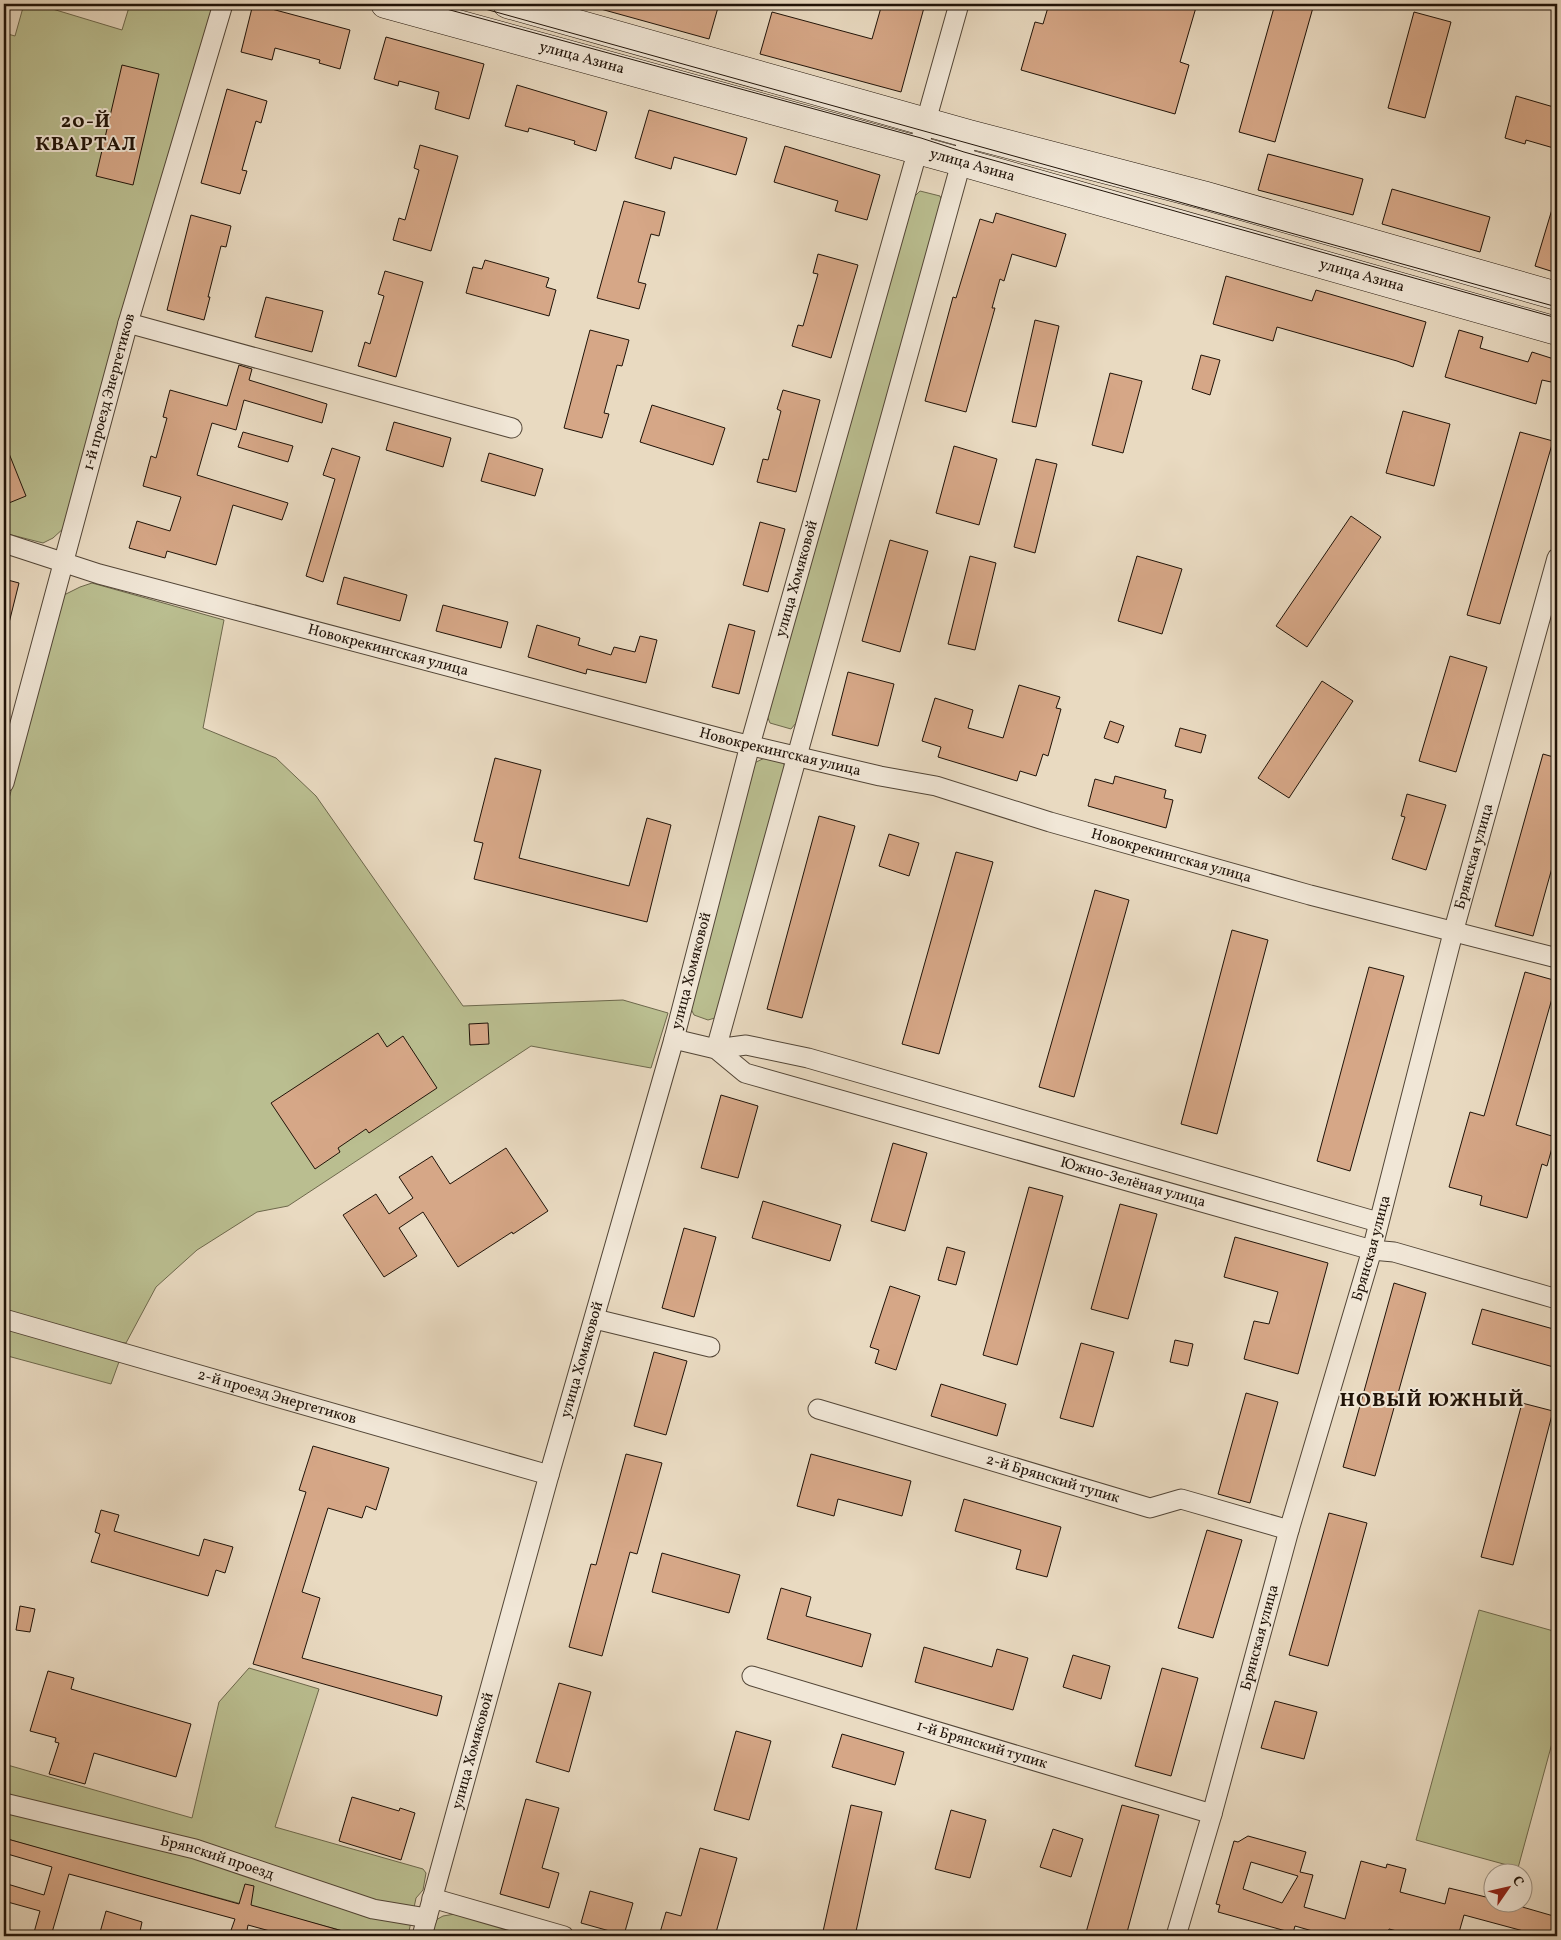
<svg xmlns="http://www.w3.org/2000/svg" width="1561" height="1940" viewBox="0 0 1561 1940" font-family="Vollkorn,serif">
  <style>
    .green { fill: #babe90; stroke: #6d684c }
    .building { fill: #d6a787; stroke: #201308; fill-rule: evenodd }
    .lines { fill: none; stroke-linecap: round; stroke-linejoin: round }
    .minor-casing { stroke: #524536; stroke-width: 21 }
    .secondary-casing { stroke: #201308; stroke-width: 29 }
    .minor { stroke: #f1e7d7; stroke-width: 19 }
    .secondary { stroke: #f1e7d7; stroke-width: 28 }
    .tram { stroke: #201308; stroke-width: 1 }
    .labels { text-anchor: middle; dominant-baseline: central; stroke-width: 4; stroke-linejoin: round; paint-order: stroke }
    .street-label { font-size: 15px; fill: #201308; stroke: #f1e7d7 }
    .district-label { font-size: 20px; font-weight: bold; letter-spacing: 1px; fill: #201308; stroke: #f1e7d7 }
  </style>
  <rect width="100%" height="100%" fill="#e9dac1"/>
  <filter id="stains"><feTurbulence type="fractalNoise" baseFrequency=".004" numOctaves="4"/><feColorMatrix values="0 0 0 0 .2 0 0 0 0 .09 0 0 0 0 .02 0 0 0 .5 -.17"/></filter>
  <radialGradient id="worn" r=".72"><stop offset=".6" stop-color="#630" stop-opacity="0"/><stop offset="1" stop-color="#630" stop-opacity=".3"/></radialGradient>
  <path class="green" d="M 24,4 L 36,4 L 122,30 L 130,4 L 215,4 L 65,527 L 53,538 L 43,543 L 4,533 L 4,33 L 15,36 Z
    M 920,191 L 940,196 L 943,204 L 796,723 L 791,729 L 770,723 L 766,713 L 914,197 Z
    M 92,583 L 224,620 L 203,728 L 276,758 L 316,796 L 463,1006 L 623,1000 L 668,1013 L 651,1068 L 531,1046 L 288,1206 L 257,1212 L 197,1250 L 156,1287 L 126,1343 L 96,1339 L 4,1310 L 4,817 L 64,595 L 80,587 Z
    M 769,756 L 783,762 L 787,772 L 715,1018 L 708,1020 L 694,1015 L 691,1009 L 754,763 Z
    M 4,1327 L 120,1359 L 111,1384 L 4,1355 Z
    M 1479,1610 L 1557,1632 L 1557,1725 L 1518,1868 L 1416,1840 Z
    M 249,1668 L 319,1689 L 275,1827 L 423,1869 L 426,1873 L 423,1890 L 416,1898 L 408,1936 L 362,1936 L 99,1866 L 4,1838 L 4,1764 L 192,1818 L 219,1702 Z
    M 455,1914 L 530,1936 L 431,1936 L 434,1921 L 443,1916 Z"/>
  <path class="building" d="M 253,4 L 350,30 L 340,69 L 319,63 L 320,60 L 275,48 L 272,60 L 241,52 Z
    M 597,4 L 719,4 L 709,39 L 597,8 Z
    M 882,4 L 925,4 L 901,92 L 760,54 L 772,12 L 872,39 Z
    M 1049,4 L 1197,4 L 1180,62 L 1189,65 L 1175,114 L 1021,70 L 1035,22 L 1043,24 Z
    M 1275,4 L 1314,4 L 1275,142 L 1239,132 Z
    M 1414,12 L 1451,22 L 1425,118 L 1388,108 Z
    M 386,37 L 484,64 L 469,119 L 435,109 L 439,92 L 399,81 L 398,86 L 374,79 Z
    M 122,65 L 159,74 L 133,185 L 96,176 Z
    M 517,85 L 607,112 L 596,151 L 574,144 L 575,141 L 529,128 L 528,132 L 505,126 Z
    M 227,89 L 267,101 L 261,123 L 256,121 L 242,170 L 247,171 L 240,194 L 201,183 Z
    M 1516,96 L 1557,108 L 1557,149 L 1526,140 L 1525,144 L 1505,138 Z
    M 649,110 L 747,138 L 736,175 L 674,157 L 671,169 L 635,158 Z
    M 420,145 L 458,156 L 431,251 L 393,240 L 399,218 L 405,220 L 419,170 L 414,168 Z
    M 785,146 L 880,175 L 867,220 L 835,211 L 838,201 L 774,182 Z
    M 1268,154 L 1363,179 L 1353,215 L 1258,190 Z
    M 1392,189 L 1490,217 L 1480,252 L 1382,224 Z
    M 624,201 L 665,212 L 659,236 L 651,234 L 638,282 L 646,284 L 639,309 L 597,298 Z
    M 1553,206 L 1557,206 L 1557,273 L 1535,266 Z
    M 996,213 L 1066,234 L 1056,267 L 1012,254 L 1004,281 L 1000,279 L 992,308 L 995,308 L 966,412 L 925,401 L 953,297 L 956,298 L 980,219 L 993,223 Z
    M 191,215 L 231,226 L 226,247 L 221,246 L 208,297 L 210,297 L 204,320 L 167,310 Z
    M 818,254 L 858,265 L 831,358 L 792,346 L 798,325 L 803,326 L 818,274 L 813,273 Z
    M 485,260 L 549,278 L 546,287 L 556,290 L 549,316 L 466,293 L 473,267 L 482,269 Z
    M 385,271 L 423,282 L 396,377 L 358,366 L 365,342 L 370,344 L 384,296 L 378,294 Z
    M 1226,276 L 1312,301 L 1316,290 L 1426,322 L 1413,367 L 1397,361 L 1277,327 L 1273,341 L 1213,324 Z
    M 266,297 L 323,311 L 312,352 L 255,337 Z
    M 1035,320 L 1059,326 L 1036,427 L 1012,422 Z
    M 590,330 L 629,340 L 622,366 L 617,365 L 604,413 L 609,414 L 602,438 L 564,428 Z
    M 1459,330 L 1483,337 L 1480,348 L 1528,362 L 1532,352 L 1557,360 L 1551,382 L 1542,380 L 1536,404 L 1445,377 Z
    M 1201,355 L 1220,360 L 1210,395 L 1192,389 Z
    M 239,365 L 252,369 L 249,380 L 327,404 L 322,423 L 244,400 L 236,430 L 212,423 L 197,475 L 288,503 L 282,520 L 233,505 L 216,565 L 167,551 L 165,558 L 129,548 L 137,521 L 170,531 L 181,497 L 143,486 L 151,456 L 156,458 L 167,418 L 163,417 L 170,390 L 227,406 Z
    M 1110,373 L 1142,381 L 1123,453 L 1092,445 Z
    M 783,390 L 820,400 L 796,492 L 757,482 L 763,459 L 768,460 L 781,411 L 777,409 Z
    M 652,405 L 725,428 L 713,465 L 640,442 Z
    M 1403,411 L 1450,424 L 1434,486 L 1386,473 Z
    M 394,422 L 451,438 L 443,467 L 386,450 Z
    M 243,432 L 293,446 L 288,462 L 238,447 Z
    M 1520,432 L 1553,441 L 1500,624 L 1467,615 Z
    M 4,441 L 26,496 L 4,505 Z
    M 954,446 L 997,459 L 979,525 L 936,513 Z
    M 332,448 L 360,457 L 323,582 L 306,576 L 335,479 L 323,475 Z
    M 489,453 L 543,469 L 535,496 L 481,481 Z
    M 1036,459 L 1057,464 L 1035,553 L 1014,547 Z
    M 1351,516 L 1381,537 L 1307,647 L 1276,626 Z
    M 760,522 L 785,529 L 768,592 L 743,585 Z
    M 890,540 L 928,551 L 900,652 L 862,641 Z
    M 970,556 L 996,563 L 975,650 L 948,644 Z
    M 1137,556 L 1182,569 L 1162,634 L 1118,621 Z
    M 344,577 L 407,595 L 400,621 L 337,604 Z
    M 4,579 L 19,583 L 9,623 L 4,623 Z
    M 443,605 L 508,622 L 501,648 L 436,631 Z
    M 729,624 L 755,631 L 739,694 L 712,687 Z
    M 537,625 L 580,638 L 578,645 L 611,655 L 614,647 L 635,652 L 640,636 L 657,640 L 646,683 L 587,669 L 586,674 L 528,657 Z
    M 1450,656 L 1487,667 L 1456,772 L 1419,761 Z
    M 848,672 L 894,684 L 878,746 L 832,735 Z
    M 1322,681 L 1353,701 L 1289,798 L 1258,778 Z
    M 1019,685 L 1060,697 L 1056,708 L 1061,709 L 1048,756 L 1043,754 L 1036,776 L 1020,771 L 1017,781 L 938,757 L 941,747 L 922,741 L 935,698 L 973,710 L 968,728 L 1003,738 Z
    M 1110,721 L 1124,726 L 1118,743 L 1104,738 Z
    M 1180,728 L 1206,735 L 1201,753 L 1175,746 Z
    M 1543,754 L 1557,758 L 1557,850 L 1533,936 L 1495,926 Z
    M 495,758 L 541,770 L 519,858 L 629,886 L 647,818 L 671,825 L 647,922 L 474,879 L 483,843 L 474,841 Z
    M 1115,776 L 1166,790 L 1164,798 L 1173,800 L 1166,828 L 1088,806 L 1095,779 L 1113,784 Z
    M 1407,794 L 1446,805 L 1426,870 L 1392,859 L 1405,817 L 1401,816 Z
    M 819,816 L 855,826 L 802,1018 L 767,1009 Z
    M 889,834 L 919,843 L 909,876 L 879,866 Z
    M 956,852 L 993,862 L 939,1054 L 902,1044 Z
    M 1095,890 L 1129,900 L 1074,1097 L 1039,1087 Z
    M 1232,930 L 1268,940 L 1217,1134 L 1181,1124 Z
    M 1369,967 L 1404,976 L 1350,1171 L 1317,1161 Z
    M 1525,972 L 1557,981 L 1516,1125 L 1555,1137 L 1547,1166 L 1542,1164 L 1527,1218 L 1480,1205 L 1482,1196 L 1449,1187 L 1470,1112 L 1484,1116 Z
    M 488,1023 L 489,1044 L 470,1045 L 469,1024 Z
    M 378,1033 L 387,1047 L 403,1036 L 437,1088 L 369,1133 L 366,1129 L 338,1148 L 340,1152 L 315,1169 L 271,1103 Z
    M 721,1095 L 758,1106 L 738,1178 L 701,1168 Z
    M 893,1143 L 927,1153 L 905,1231 L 871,1221 Z
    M 506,1148 L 548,1211 L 513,1234 L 512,1232 L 458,1267 L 423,1212 L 399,1228 L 417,1256 L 384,1277 L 343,1215 L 376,1194 L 389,1214 L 413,1198 L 399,1177 L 432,1156 L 450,1184 Z
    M 1029,1187 L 1063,1196 L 1017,1365 L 983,1355 Z
    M 763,1201 L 841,1225 L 830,1261 L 752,1238 Z
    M 1120,1204 L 1157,1214 L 1128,1319 L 1091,1309 Z
    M 684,1228 L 716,1237 L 694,1317 L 662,1308 Z
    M 1235,1237 L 1328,1263 L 1298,1374 L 1244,1359 L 1254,1321 L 1269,1324 L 1278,1292 L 1224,1277 Z
    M 947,1247 L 965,1252 L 956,1285 L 938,1280 Z
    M 1394,1283 L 1426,1293 L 1375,1476 L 1343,1467 Z
    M 890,1286 L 920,1296 L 896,1370 L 875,1363 L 879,1350 L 870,1347 Z
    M 1482,1309 L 1557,1330 L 1557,1368 L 1472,1344 Z
    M 1175,1340 L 1193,1344 L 1188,1366 L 1170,1362 Z
    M 1081,1343 L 1114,1352 L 1093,1427 L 1060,1418 Z
    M 654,1352 L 687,1361 L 666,1435 L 634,1426 Z
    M 941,1384 L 1006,1404 L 997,1436 L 931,1416 Z
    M 1246,1393 L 1278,1402 L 1250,1503 L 1218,1494 Z
    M 1522,1403 L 1553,1411 L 1513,1565 L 1481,1557 Z
    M 313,1446 L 389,1468 L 376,1510 L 366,1506 L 362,1518 L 328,1508 L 302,1592 L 320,1598 L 302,1658 L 442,1696 L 437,1716 L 253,1664 L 306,1492 L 299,1490 Z
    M 626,1454 L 662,1463 L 637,1554 L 630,1552 L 602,1656 L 569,1647 L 591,1564 L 596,1565 Z
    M 811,1454 L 911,1481 L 902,1516 L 838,1499 L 834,1516 L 797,1506 Z
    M 964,1499 L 1061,1527 L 1047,1577 L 1016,1569 L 1021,1550 L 955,1531 Z
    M 101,1510 L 119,1515 L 114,1531 L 199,1556 L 204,1539 L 233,1547 L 225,1573 L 216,1570 L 208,1596 L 91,1562 L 100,1534 L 95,1532 Z
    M 1329,1513 L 1367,1523 L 1328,1666 L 1289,1655 Z
    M 1207,1530 L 1242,1540 L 1213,1638 L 1178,1628 Z
    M 662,1553 L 740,1575 L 729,1613 L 652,1592 Z
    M 781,1588 L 811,1597 L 806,1616 L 871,1634 L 862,1667 L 767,1639 Z
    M 20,1606 L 35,1609 L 30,1632 L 16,1630 Z
    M 924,1647 L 992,1667 L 997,1649 L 1028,1658 L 1013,1710 L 915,1682 Z
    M 1073,1655 L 1110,1666 L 1101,1699 L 1063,1687 Z
    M 1162,1668 L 1198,1678 L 1171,1776 L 1135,1766 Z
    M 48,1671 L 74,1678 L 71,1689 L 191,1724 L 176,1777 L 94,1753 L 85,1784 L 49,1774 L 59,1743 L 55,1742 L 56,1738 L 30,1731 Z
    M 559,1683 L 591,1692 L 569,1772 L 536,1762 Z
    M 1275,1701 L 1317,1712 L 1304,1759 L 1261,1748 Z
    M 736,1731 L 771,1741 L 749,1820 L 714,1810 Z
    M 842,1734 L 904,1752 L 895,1785 L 832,1767 Z
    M 352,1797 L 399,1811 L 400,1808 L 415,1813 L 401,1860 L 339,1841 Z
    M 526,1799 L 559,1808 L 542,1868 L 559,1873 L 549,1908 L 500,1894 Z
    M 851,1805 L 882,1812 L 855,1936 L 822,1936 Z
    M 1122,1805 L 1159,1815 L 1126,1936 L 1085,1936 Z
    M 951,1810 L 986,1820 L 970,1878 L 935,1869 Z
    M 1053,1829 L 1083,1839 L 1071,1877 L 1040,1867 Z
    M 1248,1836 L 1306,1852 L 1300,1872 L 1313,1875 L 1304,1907 L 1345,1919 L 1361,1861 L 1386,1868 L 1387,1864 L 1406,1869 L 1400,1892 L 1445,1904 L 1449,1888 L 1494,1899 L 1494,1902 L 1505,1902 L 1557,1917 L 1557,1936 L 1542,1936 L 1464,1915 L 1458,1936 L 1416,1936 L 1389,1929 L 1387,1936 L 1330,1936 L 1295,1926 L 1293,1933 L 1218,1912 L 1220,1905 L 1216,1904 L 1234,1841 L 1238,1842 ZM 1251,1862 L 1298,1876 L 1282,1903 L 1243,1889 Z
    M 4,1838 L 239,1904 L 245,1884 L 254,1886 L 251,1905 L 346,1932 L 345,1936 L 288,1936 L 248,1925 L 246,1936 L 229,1936 L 235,1919 L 69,1874 L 51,1936 L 33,1936 L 40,1911 L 4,1901 L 4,1883 L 44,1895 L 52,1867 L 4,1853 Z
    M 700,1848 L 737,1858 L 715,1936 L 659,1936 L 666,1912 L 681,1916 Z
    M 590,1891 L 633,1903 L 624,1935 L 581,1923 Z
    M 106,1911 L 142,1922 L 139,1936 L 99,1936 Z"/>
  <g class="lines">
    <g class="minor-casing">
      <g id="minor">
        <path d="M 969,134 L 716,1049 L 746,1045 L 808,1058 L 1378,1222"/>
        <path d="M 128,323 L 512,428"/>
        <path id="s1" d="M 4,543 L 99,574 L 731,741 L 880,776 L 936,786 L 1050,822 L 1310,895 L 1557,958"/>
        <path id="s2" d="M 4,783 L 128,323 L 223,4"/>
        <path id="s3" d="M 674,1039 L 716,1049 L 745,1073 L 1372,1250 L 1394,1252 L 1557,1299"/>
        <path id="s4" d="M 4,1319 L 549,1475"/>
        <path d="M 595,1319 L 710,1347"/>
        <path id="s5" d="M 818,1409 L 1150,1508 L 1181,1499 L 1289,1530"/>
        <path id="s6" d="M 752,1676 L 1212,1814"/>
        <path id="s7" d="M 4,1803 L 195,1849 L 373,1909 L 427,1918"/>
        <path d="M 432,1898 L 564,1936"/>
        <path id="s8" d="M 422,1936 L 549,1475 L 674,1039 L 750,745 L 959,4"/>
        <path id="s9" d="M 1176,1936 L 1212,1814 L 1289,1530 L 1372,1250 L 1453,933 L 1557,558"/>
      </g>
    </g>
    <g class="secondary-casing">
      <g id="secondary">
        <path id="s10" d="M 385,4 L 961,162 L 1557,331"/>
        <path d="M 507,4 L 969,134 L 1203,195 L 1557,296"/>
      </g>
    </g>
    <use href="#minor" class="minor"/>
    <use href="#secondary" class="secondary"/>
    <path class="tram" d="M 428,4 L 921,138 L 964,152 L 1557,318
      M 467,4 L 1557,307"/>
  </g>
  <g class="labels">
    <g class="street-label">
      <text stroke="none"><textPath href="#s10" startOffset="204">улица Азина</textPath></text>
      <text stroke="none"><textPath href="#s10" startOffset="609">улица Азина</textPath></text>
      <text stroke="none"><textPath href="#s10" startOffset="1014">улица Азина</textPath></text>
      <text stroke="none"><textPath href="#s2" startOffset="405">1-й проезд Энергетиков</textPath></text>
      <text stroke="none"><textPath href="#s8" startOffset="1408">улица Хомяковой</textPath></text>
      <text stroke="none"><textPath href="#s1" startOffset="399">Новокрекингская улица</textPath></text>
      <text stroke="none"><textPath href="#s1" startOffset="804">Новокрекингская улица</textPath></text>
      <text stroke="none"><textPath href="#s1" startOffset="1209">Новокрекингская улица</textPath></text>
      <text stroke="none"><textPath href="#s9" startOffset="1120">Брянская улица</textPath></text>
      <text stroke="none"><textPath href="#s8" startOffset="1002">улица Хомяковой</textPath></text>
      <text stroke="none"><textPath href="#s3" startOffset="484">Южно-Зелёная улица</textPath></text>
      <text stroke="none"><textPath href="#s9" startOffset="715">Брянская улица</textPath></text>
      <text stroke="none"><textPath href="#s8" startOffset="598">улица Хомяковой</textPath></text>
      <text stroke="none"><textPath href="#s4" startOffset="284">2-й проезд Энергетиков</textPath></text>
      <text stroke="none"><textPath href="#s5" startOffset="245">2-й Брянский тупик</textPath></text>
      <text stroke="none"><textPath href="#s9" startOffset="310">Брянская улица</textPath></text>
      <text stroke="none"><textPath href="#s6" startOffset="240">1-й Брянский тупик</textPath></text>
      <text stroke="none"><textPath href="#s8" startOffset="192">улица Хомяковой</textPath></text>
      <text stroke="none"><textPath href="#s7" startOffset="220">Брянский проезд</textPath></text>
    </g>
    <g class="district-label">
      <text x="86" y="122">20-Й<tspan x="86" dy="23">КВАРТАЛ</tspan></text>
      <text x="1432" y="1401">НОВЫЙ ЮЖНЫЙ</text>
    </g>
  </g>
  <rect width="1561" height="1940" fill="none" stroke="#e9dac1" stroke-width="20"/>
  <rect x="5" y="5" width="1551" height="1930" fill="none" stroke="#201308" stroke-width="2.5"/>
  <rect x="10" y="10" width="1541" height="1920" fill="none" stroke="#201308"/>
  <g transform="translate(1508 1888) rotate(56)"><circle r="24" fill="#f1e7d7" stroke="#9d9284"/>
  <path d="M0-4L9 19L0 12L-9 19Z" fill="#8f2418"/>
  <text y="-8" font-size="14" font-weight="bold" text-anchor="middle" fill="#201308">С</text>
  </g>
  <rect width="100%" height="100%" filter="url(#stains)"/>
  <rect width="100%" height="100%" fill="url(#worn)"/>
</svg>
